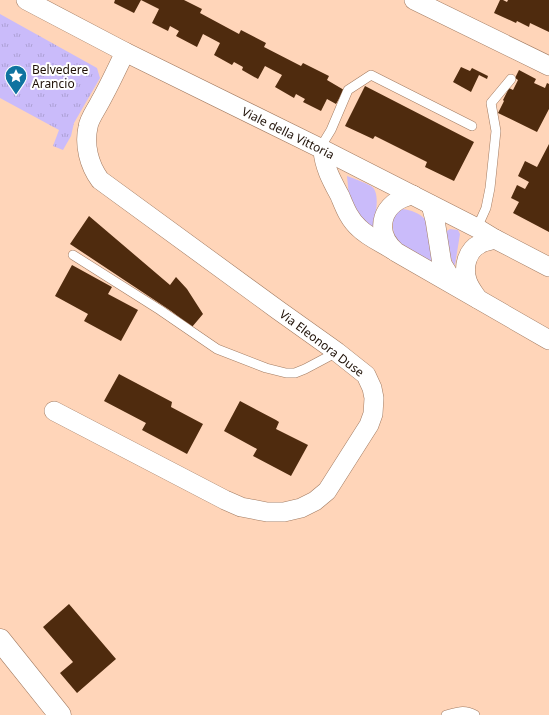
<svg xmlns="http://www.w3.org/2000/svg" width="549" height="715" viewBox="0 0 549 715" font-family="'Noto Sans',sans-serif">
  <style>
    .grass { fill: #cabbfa }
    .park { fill: url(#park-tufts) }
    .building { fill: #4f2b0e }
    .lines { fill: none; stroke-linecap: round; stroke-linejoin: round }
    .service-casing { stroke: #a27b61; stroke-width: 10 }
    .minor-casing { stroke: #a27b61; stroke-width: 20 }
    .secondary-casing { stroke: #a27b61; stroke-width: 23 }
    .service { stroke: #fff; stroke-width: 9 }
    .minor { stroke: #fff; stroke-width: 19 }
    .secondary { stroke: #fff; stroke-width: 22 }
    .labels { text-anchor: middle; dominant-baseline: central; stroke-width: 4; stroke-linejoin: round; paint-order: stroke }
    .poi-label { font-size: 12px; fill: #1f1107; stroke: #fff; text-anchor: start }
    .street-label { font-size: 12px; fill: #1f1107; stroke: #fff }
  </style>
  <defs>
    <pattern id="park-tufts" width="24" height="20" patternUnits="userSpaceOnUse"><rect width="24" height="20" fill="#cabbfa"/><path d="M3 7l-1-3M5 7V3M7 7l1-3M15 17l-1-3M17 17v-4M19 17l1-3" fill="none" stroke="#ada0d5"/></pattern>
  </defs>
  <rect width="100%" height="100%" fill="#ffd5b9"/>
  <path class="grass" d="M 347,176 C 355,179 364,182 371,186 C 382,193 374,219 373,231 L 369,230 L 349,197 Z
    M 403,209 C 411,210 419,213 425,219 L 436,268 L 396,242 C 393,230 388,215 403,209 Z
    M 450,229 L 458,230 L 460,234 L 455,265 L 454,265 C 450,257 444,240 447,231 Z"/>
  <path class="park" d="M 0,14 L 97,68 L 100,78 L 74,123 L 71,136 L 63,150 L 53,146 L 59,130 L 0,98 Z"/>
  <path class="building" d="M 115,0 L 184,0 L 202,9 L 200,13 L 239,34 L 241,30 L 266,43 L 264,47 L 301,66 L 303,63 L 329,76 L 327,80 L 344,90 L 336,104 L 327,99 L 321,111 L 303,102 L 305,99 L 296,94 L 294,98 L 275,87 L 282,75 L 265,66 L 258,79 L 242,70 L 243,67 L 234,62 L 232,65 L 214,55 L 220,43 L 203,34 L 197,47 L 176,36 L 179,31 L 170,26 L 168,31 L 152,23 L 159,9 L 141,0 L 134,13 L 114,3 Z
    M 500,0 L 503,0 L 507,2 L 508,0 L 549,0 L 549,32 L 530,23 L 529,27 L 517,21 L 516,23 L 494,13 Z
    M 461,67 L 470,71 L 472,68 L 488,76 L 487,79 L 479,75 L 471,92 L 453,82 Z
    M 519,70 L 536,79 L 534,83 L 545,88 L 547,83 L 549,84 L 549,109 L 537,132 L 498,113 L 504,101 L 503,100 L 509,88 L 513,90 L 518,80 L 515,78 Z
    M 365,86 L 474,142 L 454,181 L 425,167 L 427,162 L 375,136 L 373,139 L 345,126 Z
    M 549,144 L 549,232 L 513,213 L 519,202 L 511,198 L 517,185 L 525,189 L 529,182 L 518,176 L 525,161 L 537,167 Z
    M 89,216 L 170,285 L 176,277 L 187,289 L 203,314 L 192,327 L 171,311 L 70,244 Z
    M 72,265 L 112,287 L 108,294 L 138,310 L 121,341 L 84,321 L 88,314 L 55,296 Z
    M 119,374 L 172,402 L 171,407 L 203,424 L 187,454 L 142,430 L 146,423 L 104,401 Z
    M 240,401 L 276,420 L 279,422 L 276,429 L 308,445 L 291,476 L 253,456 L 257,449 L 224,431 Z
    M 69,604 L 116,659 L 77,693 L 60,673 L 73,662 L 43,627 Z"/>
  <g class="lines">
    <g class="service-casing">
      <path id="service" d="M 320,148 L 331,130 L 348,90 L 371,75 L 472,126
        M 477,228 L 486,208 L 490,188 L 496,131 L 491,103 L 511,79
        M 73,255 L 160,310 L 217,349 L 266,368 L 286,373 L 295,373 L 305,369 L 337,352
        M 446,715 C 458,712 464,709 475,715"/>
    </g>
    <g class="minor-casing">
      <g id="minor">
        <path id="s1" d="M 26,0 L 125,52 L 320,148 L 477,228 L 495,239 L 549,267"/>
        <path d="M 414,0 L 549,66"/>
        <path d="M 323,150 C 324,167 332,181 340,196 C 345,208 349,219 359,228 C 368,237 382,243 393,250"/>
        <path d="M 413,195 C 382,201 372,231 396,252 L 549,340"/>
        <path d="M 431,205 L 435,220 L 442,264 L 455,285"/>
        <path d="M 478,299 C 474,293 469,287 467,280 C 463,267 467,250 480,244 C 484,241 490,241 495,239"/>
        <path d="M 54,411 L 225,500 L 241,507 L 267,512 L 284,512 L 301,508 L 315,501 L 327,491 L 369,425 L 373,414 L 374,398 L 372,388 L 366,375 L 337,352 L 278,310 L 100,180 C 89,165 84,145 88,127 C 89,119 96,110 100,102 C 109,86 117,69 125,52"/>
      </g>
    </g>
    <g class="secondary-casing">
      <path id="secondary" d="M 0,640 L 60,715"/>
    </g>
    <use href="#service" class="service"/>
    <use href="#minor" class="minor"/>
    <use href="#secondary" class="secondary"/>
  </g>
  <defs>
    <g id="sight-pin" transform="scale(1.15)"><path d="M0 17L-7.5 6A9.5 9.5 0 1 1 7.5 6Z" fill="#0f73a0" stroke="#fff"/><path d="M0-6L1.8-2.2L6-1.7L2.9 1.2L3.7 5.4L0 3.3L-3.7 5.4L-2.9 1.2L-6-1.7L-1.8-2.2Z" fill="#fff"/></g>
  </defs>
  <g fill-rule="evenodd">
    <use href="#sight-pin" x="16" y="76"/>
  </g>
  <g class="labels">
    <g class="poi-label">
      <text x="32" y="69">Belvedere<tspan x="32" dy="14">Arancio</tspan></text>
    </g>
    <g class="street-label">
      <text stroke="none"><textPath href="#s1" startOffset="294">Viale della Vittoria</textPath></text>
      <text transform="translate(322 343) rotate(37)">Via Eleonora Duse</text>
    </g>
  </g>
</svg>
